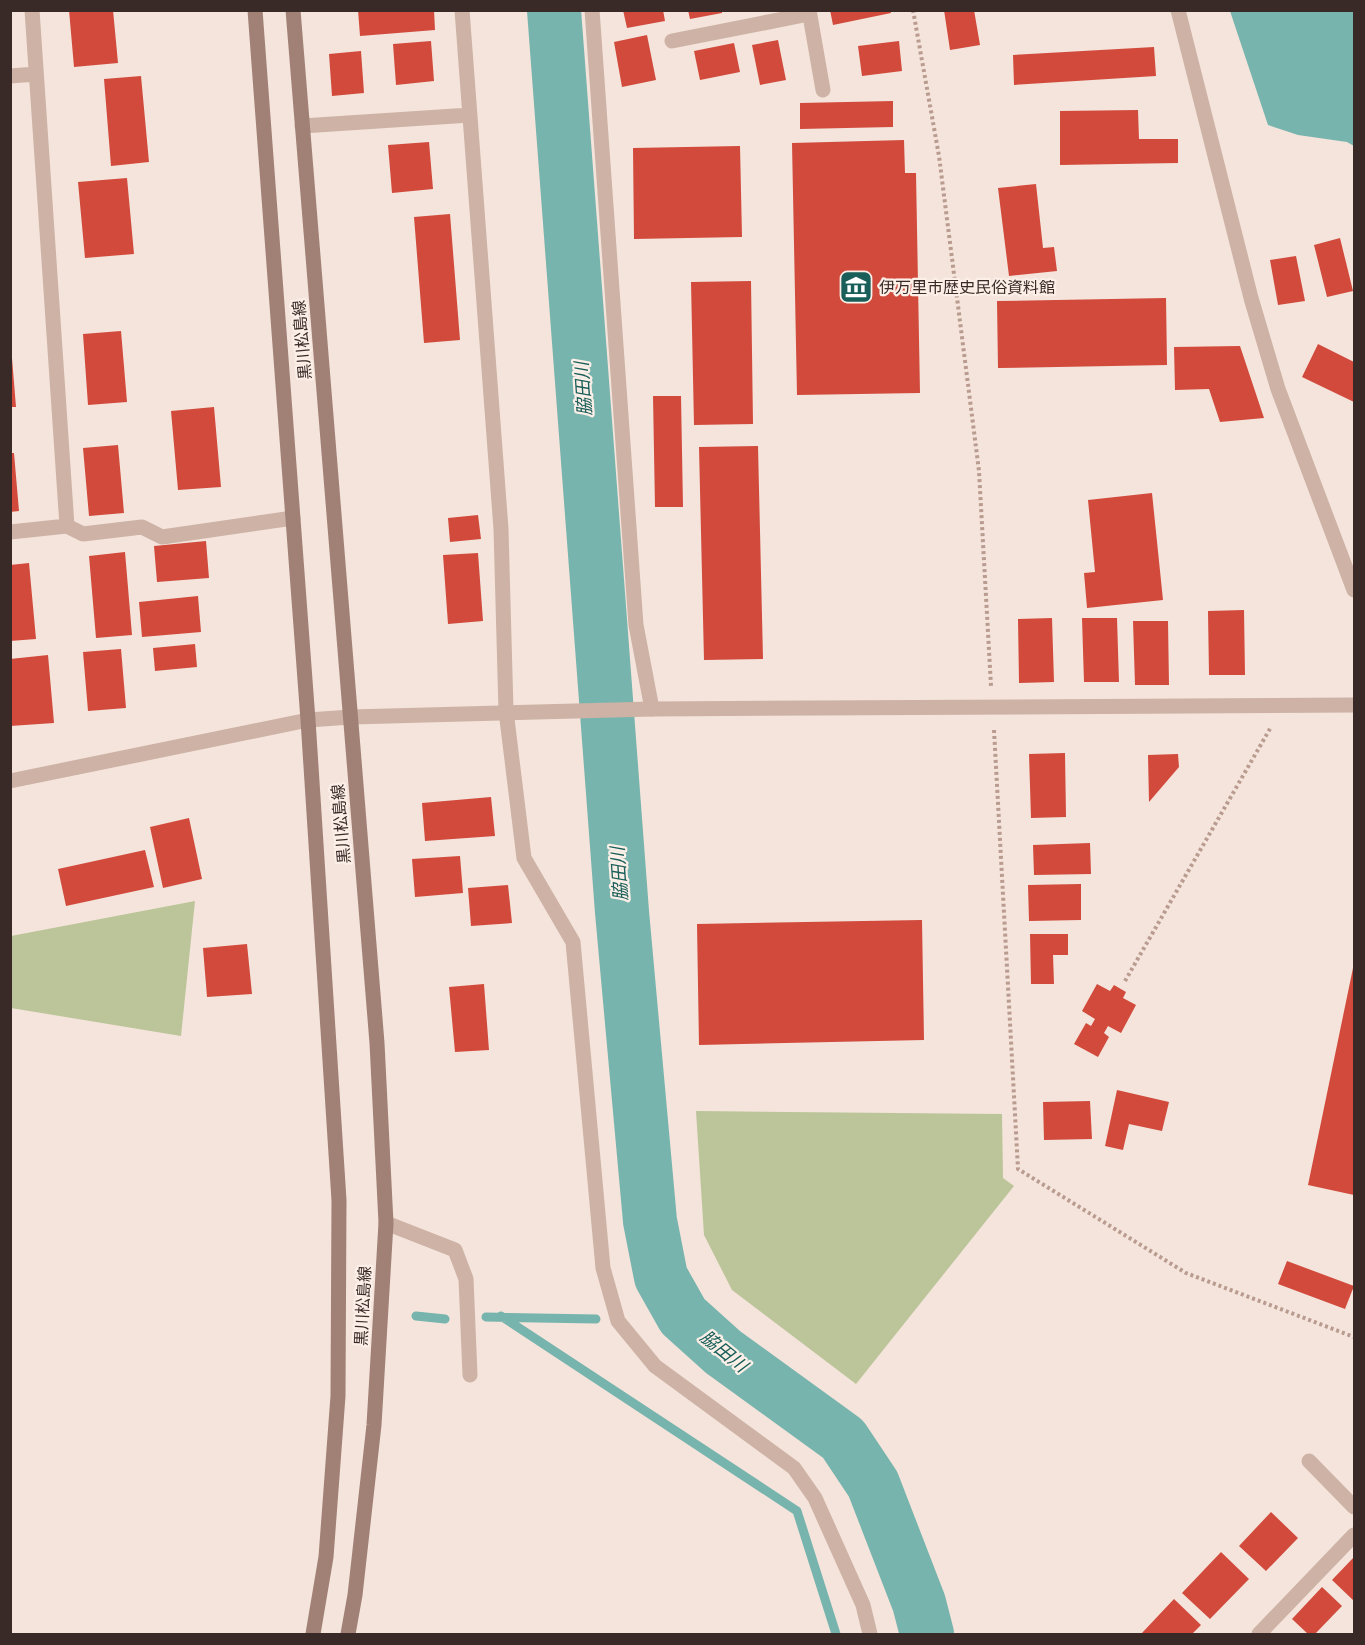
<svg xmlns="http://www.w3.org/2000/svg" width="1365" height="1645" viewBox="0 0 1365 1645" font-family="'Space Grotesk','Noto Sans JP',sans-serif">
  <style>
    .green { fill: #bcc599 }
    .water { fill: #77b4ad }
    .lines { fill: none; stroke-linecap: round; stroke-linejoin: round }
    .stream { stroke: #77b4ad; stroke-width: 9 }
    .river { stroke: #77b4ad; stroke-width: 54 }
    .building { fill: #d14a3c }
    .path { stroke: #b99b8f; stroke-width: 4; stroke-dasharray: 3 3; stroke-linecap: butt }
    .service { stroke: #cdb2a5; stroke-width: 15 }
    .minor { stroke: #cdb2a5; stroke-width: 15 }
    .tertiary { stroke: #cdb2a5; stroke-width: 15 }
    .secondary { stroke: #a18076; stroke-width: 15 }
    .labels { text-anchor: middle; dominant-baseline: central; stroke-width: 4.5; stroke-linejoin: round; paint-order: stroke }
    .poi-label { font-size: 16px; fill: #392a27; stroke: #fbefe8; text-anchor: start }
    .street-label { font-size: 16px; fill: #392a27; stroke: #fbefe8 }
    .water-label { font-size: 18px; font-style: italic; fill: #195e58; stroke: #fbefe8 }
  </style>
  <rect width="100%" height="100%" fill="#f4e4db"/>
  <path class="green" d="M 195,901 L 181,1036 L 11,1008 L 11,936 Z
    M 696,1111 L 1002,1114 L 1003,1178 L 1014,1186 L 856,1384 L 732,1290 L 704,1235 Z"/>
  <path class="water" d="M 1230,11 L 1354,11 L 1354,146 L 1347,142 L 1298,135 L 1268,125 Z"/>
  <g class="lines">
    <path class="stream" d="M 416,1316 L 445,1319
      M 501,1316 L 797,1511 L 836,1634
      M 486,1317 L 596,1319"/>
    <path class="river" d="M 554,10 L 622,912 L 650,1221 L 661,1277 L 683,1316 L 723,1352 L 843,1439 L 873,1484 L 919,1603 L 927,1634"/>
  </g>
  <path class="building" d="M 69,10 L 113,10 L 118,63 L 74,67 Z
    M 358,10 L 434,10 L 435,30 L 360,36 Z
    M 623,10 L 663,10 L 665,21 L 627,28 Z
    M 688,10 L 722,10 L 722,13 L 690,19 Z
    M 830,10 L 890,10 L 891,13 L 833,25 Z
    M 944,10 L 974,10 L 980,45 L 950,50 Z
    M 647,35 L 656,80 L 622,87 L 614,42 Z
    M 778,40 L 786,80 L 760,85 L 752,45 Z
    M 431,41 L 434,81 L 396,85 L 393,44 Z
    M 899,41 L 902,71 L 862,76 L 858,46 Z
    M 734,43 L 740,72 L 700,80 L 694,51 Z
    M 1154,47 L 1156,76 L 1014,85 L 1013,55 Z
    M 361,51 L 364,93 L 332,96 L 329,54 Z
    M 141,76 L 149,162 L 111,166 L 104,79 Z
    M 893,101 L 893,127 L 800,129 L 800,103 Z
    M 1138,110 L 1139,139 L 1178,139 L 1178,163 L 1060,165 L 1060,111 Z
    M 904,140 L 905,173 L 916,173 L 920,393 L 797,395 L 792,143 Z
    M 429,142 L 433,189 L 392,193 L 388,145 Z
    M 740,146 L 742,237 L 634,239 L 633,148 Z
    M 127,178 L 134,254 L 85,258 L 78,182 Z
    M 1036,184 L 1043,248 L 1054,247 L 1057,271 L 1009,276 L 998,188 Z
    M 450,214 L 460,340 L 424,343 L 414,217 Z
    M 1340,238 L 1353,291 L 1327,297 L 1314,245 Z
    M 1296,256 L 1305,301 L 1278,305 L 1270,260 Z
    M 751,281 L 753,424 L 694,425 L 691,282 Z
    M 1166,298 L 1167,365 L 998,368 L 997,301 Z
    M 121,331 L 127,402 L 88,405 L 83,334 Z
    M 1318,344 L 1354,362 L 1354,402 L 1302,377 Z
    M 1240,346 L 1264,418 L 1220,422 L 1209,389 L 1175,390 L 1174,347 Z
    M 10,358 L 12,358 L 16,407 L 10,407 Z
    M 653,396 L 681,396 L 683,507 L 655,507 Z
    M 214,407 L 221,487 L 178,490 L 171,411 Z
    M 118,445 L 124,513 L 89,516 L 83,448 Z
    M 758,446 L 763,659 L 704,660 L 699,447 Z
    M 10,453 L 14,453 L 19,511 L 10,512 Z
    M 1152,493 L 1163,600 L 1087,608 L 1084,573 L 1095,572 L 1088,500 Z
    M 478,515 L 481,539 L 450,542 L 448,518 Z
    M 206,541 L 209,578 L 157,582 L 154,546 Z
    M 125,552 L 132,635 L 96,638 L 89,556 Z
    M 478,553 L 483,621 L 448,624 L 443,555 Z
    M 29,563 L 36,639 L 10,641 L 10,565 Z
    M 198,596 L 201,632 L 142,637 L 139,602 Z
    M 1244,610 L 1245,675 L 1209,675 L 1208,611 Z
    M 1052,618 L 1054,682 L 1019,683 L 1018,619 Z
    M 1082,618 L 1117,618 L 1119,682 L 1084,682 Z
    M 1133,621 L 1168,621 L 1169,685 L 1135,685 Z
    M 195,644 L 197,667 L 155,671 L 153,648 Z
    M 121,649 L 126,708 L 88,711 L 83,652 Z
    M 48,655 L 54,723 L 10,726 L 10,659 Z
    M 1065,753 L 1066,817 L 1031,818 L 1029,754 Z
    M 1178,754 L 1179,767 L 1149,802 L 1148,755 Z
    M 491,797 L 495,836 L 425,841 L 422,803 Z
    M 189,818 L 202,879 L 163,888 L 150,827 Z
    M 1090,843 L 1091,874 L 1034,875 L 1033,845 Z
    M 145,850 L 154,887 L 66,906 L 58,869 Z
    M 460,856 L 463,893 L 415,897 L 412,859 Z
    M 1081,884 L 1081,920 L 1029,921 L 1028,885 Z
    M 508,885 L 512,923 L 471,926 L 468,888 Z
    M 922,920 L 924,1040 L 699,1045 L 697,924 Z
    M 1030,934 L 1068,934 L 1068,955 L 1053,955 L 1054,984 L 1031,984 Z
    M 247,944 L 252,994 L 207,997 L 203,948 Z
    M 1353,968 L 1354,968 L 1354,1195 L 1308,1185 Z
    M 484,984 L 489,1050 L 455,1052 L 449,987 Z
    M 1097,984 L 1110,991 L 1114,985 L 1126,992 L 1123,998 L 1136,1005 L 1121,1033 L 1108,1026 L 1104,1033 L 1109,1037 L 1098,1057 L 1074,1044 L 1086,1023 L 1091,1026 L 1095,1019 L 1082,1011 Z
    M 1117,1090 L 1169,1102 L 1162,1131 L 1129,1124 L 1123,1150 L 1105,1146 Z
    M 1090,1101 L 1092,1139 L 1044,1140 L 1043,1102 Z
    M 1287,1261 L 1354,1286 L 1345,1309 L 1278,1284 Z
    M 1271,1512 L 1298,1538 L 1266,1571 L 1239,1546 Z
    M 1221,1552 L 1249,1579 L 1210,1619 L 1182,1593 Z
    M 1354,1557 L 1354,1601 L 1332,1580 Z
    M 1322,1587 L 1342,1606 L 1315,1634 L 1308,1634 L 1292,1619 Z
    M 1174,1599 L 1201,1625 L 1192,1634 L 1141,1634 Z"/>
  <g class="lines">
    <path class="path" d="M 913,10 L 939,156 L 979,471 L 991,686
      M 994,730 L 1018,1169 L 1186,1273 L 1354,1337
      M 1125,981 L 1271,727"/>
    <path class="service" d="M 386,1223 L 455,1250 L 466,1279 L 470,1375"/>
    <path class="minor" d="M 462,10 L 501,529 L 506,711 L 524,858 L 573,942 L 603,1268 L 618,1321 L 655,1366 L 794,1468 L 815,1498 L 863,1605 L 870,1634
      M 592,10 L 636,625 L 652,709
      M 809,10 L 823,90
      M 1178,10 L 1251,298 L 1278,389 L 1354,590
      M 672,41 L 809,14
      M 10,76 L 36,74
      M 302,126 L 470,115
      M 67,526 L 83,534 L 142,527 L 162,537 L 293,518
      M 10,532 L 67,526 L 32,10
      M 1309,1461 L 1354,1507
      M 1259,1634 L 1354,1535"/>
    <path class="tertiary" d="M 10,781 L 308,720 L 351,717 L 652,709 L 1354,705"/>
    <path class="secondary" d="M 255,10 L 308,720 L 339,1200 L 338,1396 L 326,1557 L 313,1634
      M 293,10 L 377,1043 L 386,1223 L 374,1425 L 355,1595 L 348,1634"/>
  </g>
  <defs>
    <g id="museum-square" transform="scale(1.725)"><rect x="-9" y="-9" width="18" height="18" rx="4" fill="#195e58" stroke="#fbefe8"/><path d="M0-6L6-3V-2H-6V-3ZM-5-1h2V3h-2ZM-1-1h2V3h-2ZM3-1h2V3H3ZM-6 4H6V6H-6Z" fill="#fff"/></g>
  </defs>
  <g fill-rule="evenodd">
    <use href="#museum-square" x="856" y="287"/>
  </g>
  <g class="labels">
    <g class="poi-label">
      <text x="879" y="287">伊万里市歴史民俗資料館</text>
    </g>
    <g class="street-label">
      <text transform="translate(302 340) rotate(-95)">黒川松島線</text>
      <text transform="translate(341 824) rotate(-95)">黒川松島線</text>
      <text transform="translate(363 1306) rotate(-87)">黒川松島線</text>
    </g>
    <g class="water-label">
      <text transform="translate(583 389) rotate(-94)">脇田川</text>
      <text transform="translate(619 874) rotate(-94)">脇田川</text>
      <text transform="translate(724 1351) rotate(39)">脇田川</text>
    </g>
  </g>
  <rect width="1365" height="1645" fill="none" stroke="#392a27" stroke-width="24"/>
</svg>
